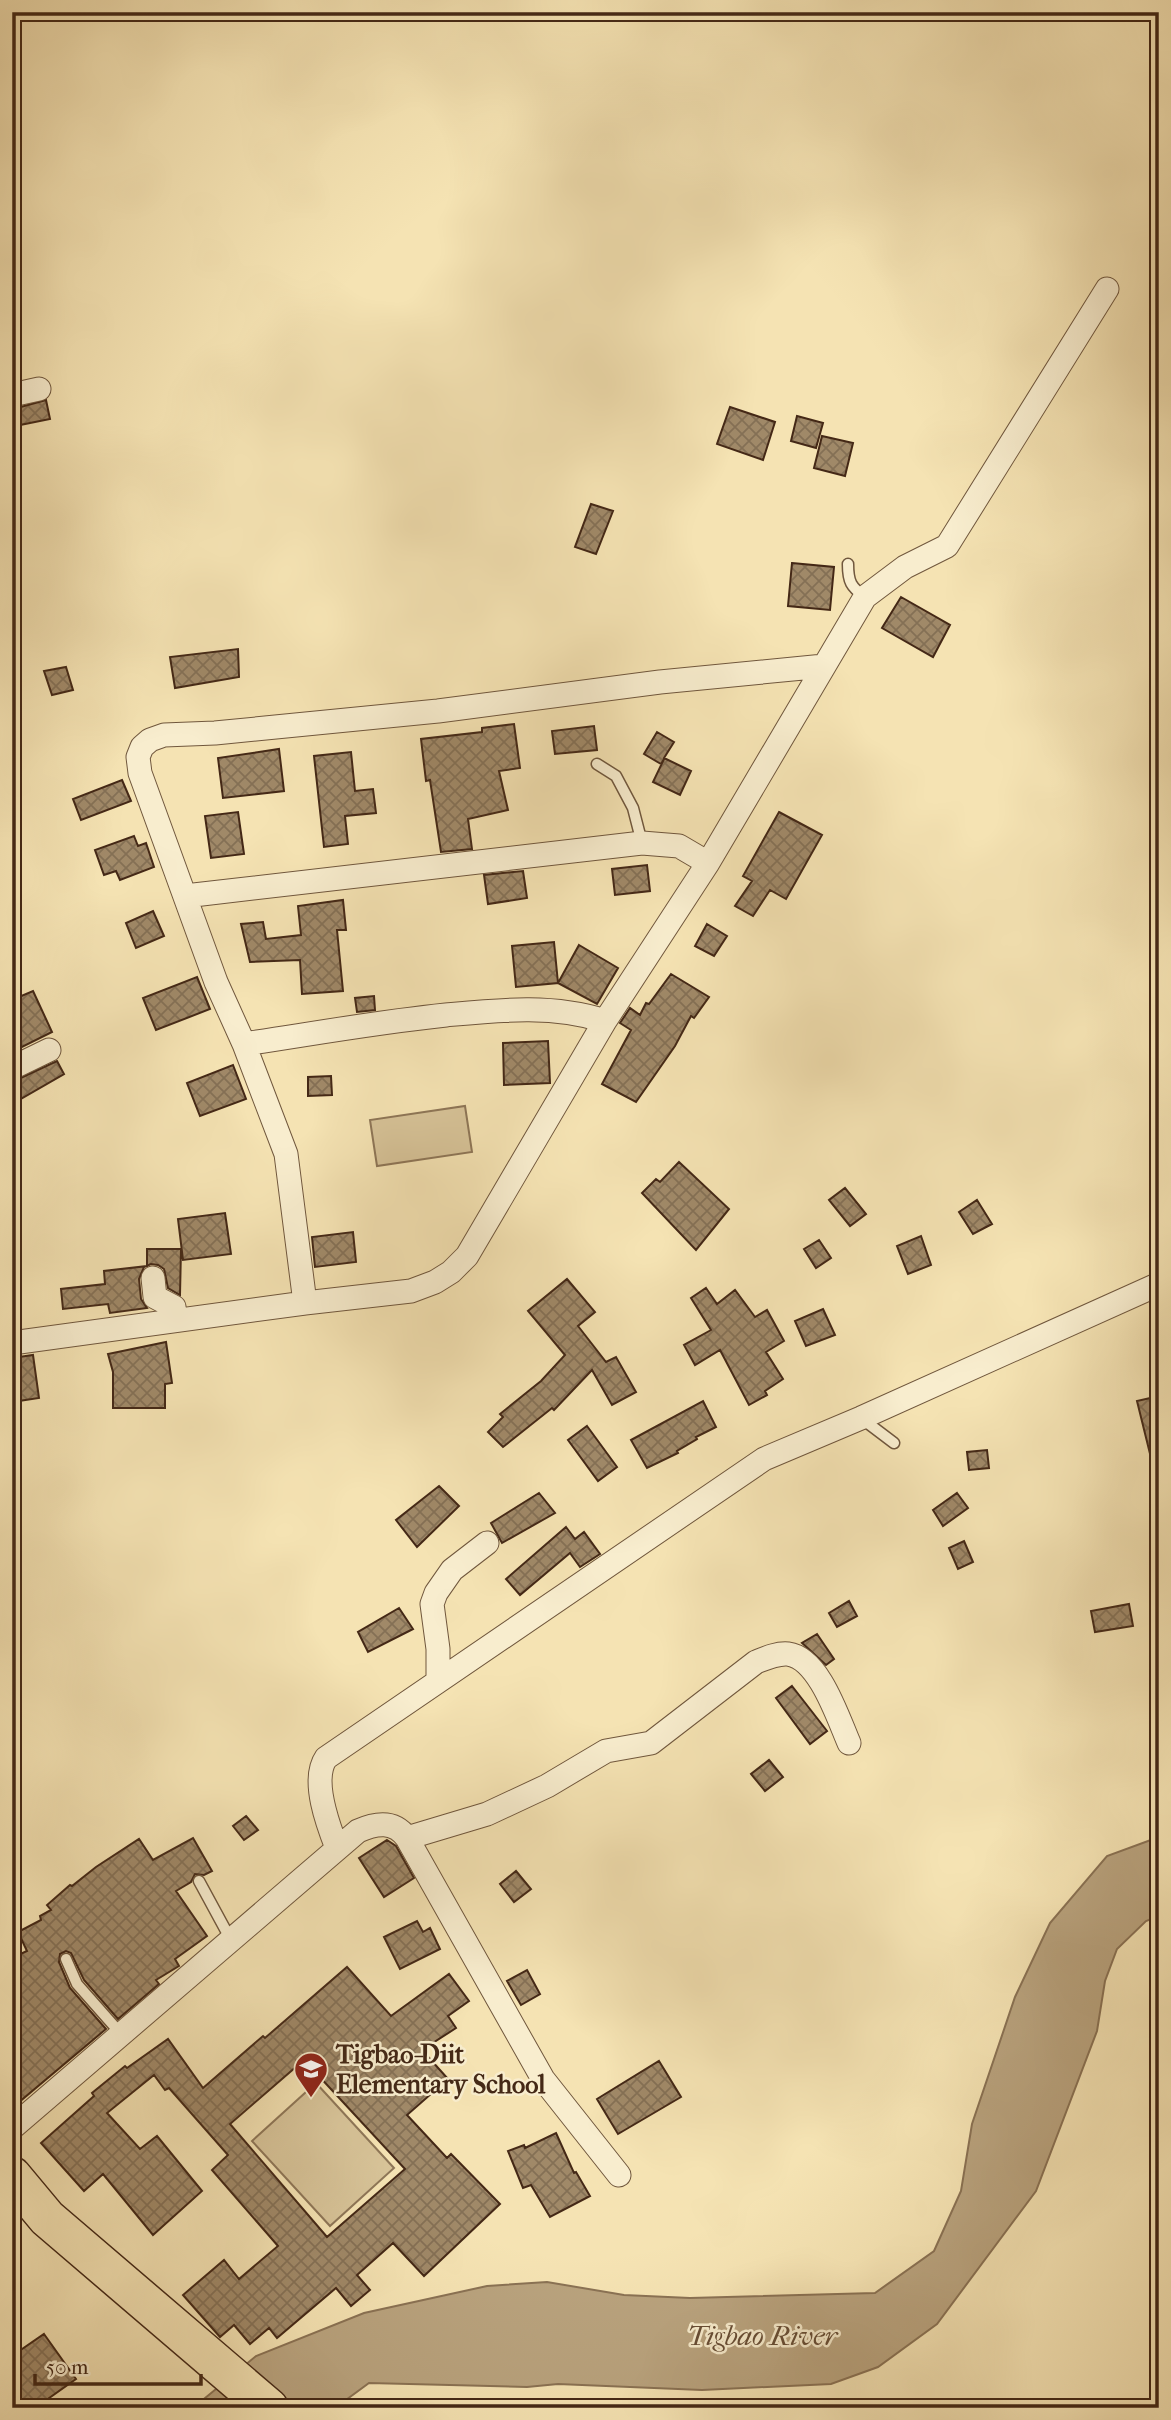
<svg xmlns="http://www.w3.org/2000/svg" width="1171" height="2420" viewBox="0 0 1171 2420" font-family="'IM FELL French Canon',serif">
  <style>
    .park { fill: #d7c398; stroke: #8e7657; stroke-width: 2 }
    .water { fill: #b9a37e; stroke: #8a7254; stroke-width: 2 }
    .building { fill: url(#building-cross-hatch); stroke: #442816; stroke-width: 2; fill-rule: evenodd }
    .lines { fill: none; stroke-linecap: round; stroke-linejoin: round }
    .lane-casing { stroke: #70573d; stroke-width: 13 }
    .street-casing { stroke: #70573d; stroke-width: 25 }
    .highway-casing { stroke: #442816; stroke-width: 41 }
    .lane { stroke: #f8edce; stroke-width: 10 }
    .street { stroke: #f8edce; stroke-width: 23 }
    .highway { stroke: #f5e3b3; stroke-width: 38 }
    .labels { text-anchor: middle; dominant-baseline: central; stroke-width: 5; stroke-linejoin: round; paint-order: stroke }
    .poi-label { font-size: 26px; font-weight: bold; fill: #442816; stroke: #f8edce; text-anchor: start }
    .water-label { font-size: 28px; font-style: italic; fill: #674d35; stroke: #f8edce }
  </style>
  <defs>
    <pattern id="building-cross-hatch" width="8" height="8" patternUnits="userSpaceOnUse" patternTransform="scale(1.75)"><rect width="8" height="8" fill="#a08968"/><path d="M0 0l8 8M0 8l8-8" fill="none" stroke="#847055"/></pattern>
  </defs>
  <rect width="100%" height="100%" fill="#f5e3b3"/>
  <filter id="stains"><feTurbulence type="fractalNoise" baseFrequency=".00286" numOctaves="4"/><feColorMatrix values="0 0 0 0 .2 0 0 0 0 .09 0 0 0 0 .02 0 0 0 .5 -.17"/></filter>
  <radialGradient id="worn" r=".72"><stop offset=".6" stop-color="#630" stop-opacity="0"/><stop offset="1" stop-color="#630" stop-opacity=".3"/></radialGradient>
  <path class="park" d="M 465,1106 L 472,1152 L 377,1166 L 370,1120 Z
    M 316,2083 L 394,2168 L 330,2226 L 252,2141 Z"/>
  <path class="water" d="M 1159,1837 L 1159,1916 L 1146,1921 L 1117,1949 L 1105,1981 L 1097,2031 L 1036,2191 L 937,2324 L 878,2367 L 831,2384 L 702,2390 L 558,2384 L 527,2387 L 369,2383 L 335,2408 L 193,2408 L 256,2356 L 364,2313 L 487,2286 L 547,2282 L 624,2295 L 690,2298 L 875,2293 L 934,2251 L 961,2191 L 972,2124 L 1015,1997 L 1050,1923 L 1107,1856 Z"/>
  <path class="building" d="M 46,400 L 50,419 L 20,425 L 17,408 Z
    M 730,407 L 775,422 L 763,460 L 717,444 Z
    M 797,416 L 823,423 L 816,448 L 791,441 Z
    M 822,436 L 853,443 L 845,476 L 814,468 Z
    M 591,504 L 613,511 L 596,554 L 575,547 Z
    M 792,563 L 834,567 L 830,610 L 788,606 Z
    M 901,597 L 950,625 L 933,657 L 882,628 Z
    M 238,649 L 239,677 L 175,688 L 170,657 Z
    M 66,667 L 73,690 L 52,695 L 44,671 Z
    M 514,724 L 520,768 L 499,771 L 508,810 L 468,819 L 472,849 L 441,852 L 430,780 L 426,781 L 421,739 L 482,732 L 482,728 Z
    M 594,726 L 597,750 L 555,754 L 552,731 Z
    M 657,732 L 674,742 L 664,758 L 691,771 L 680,795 L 653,782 L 664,759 L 661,764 L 644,754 Z
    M 279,749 L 284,791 L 223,798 L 218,758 Z
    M 351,752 L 355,791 L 373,789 L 376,813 L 345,816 L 348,844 L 324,847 L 314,756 Z
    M 122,780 L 131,801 L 81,820 L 73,799 Z
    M 238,812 L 244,854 L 211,858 L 205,816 Z
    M 779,812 L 822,835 L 786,899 L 770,890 L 753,916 L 735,906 L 752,881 L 743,876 Z
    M 134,836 L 138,846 L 146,843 L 154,867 L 120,880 L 116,871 L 104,875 L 95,850 Z
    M 647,865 L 650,891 L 615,895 L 612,869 Z
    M 523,871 L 527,898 L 488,904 L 484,875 Z
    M 343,900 L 346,930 L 337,930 L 343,991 L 302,994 L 300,960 L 250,962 L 241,924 L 263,922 L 266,939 L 301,935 L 298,906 Z
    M 153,911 L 164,936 L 136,948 L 126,923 Z
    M 707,924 L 727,936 L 714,956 L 695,946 Z
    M 554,942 L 558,983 L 516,987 L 512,946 Z
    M 579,945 L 618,968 L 597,1004 L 558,983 Z
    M 671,974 L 709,997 L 694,1018 L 691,1016 L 675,1046 L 636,1102 L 602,1084 L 631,1030 L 620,1023 L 630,1008 L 640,1015 L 646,1003 L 649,1004 Z
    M 197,977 L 210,1009 L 156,1030 L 143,998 Z
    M 33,991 L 52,1032 L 12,1052 L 12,1000 Z
    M 374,996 L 375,1010 L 357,1012 L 355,998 Z
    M 548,1041 L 550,1083 L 504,1085 L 503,1043 Z
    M 57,1061 L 64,1074 L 12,1104 L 12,1082 Z
    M 233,1065 L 246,1099 L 200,1116 L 187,1083 Z
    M 331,1076 L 332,1095 L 308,1096 L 308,1077 Z
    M 679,1162 L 729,1209 L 696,1250 L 642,1193 L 656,1179 L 660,1182 Z
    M 845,1188 L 866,1214 L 850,1226 L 829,1200 Z
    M 977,1200 L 992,1224 L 973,1234 L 959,1212 Z
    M 225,1213 L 231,1254 L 183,1260 L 178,1219 Z
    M 353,1232 L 356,1262 L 315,1267 L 312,1237 Z
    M 921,1236 L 931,1265 L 908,1274 L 897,1246 Z
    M 819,1240 L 831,1258 L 816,1268 L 804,1249 Z
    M 147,1249 L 181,1249 L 180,1295 L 168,1288 L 164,1269 L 158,1265 L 151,1264 L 144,1267 L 139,1279 L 141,1299 L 147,1308 L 110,1313 L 108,1304 L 63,1309 L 61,1289 L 105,1284 L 104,1271 L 147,1266 Z
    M 567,1279 L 595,1312 L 578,1326 L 606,1362 L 616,1357 L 636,1392 L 612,1405 L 592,1370 L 554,1410 L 552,1408 L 503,1447 L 488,1432 L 503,1417 L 500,1414 L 541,1381 L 565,1355 L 528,1311 Z
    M 706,1288 L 717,1304 L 735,1290 L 755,1317 L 767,1310 L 784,1341 L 766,1352 L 783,1379 L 765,1391 L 767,1395 L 749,1405 L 720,1350 L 695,1365 L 684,1345 L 711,1330 L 691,1298 Z
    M 823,1309 L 835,1335 L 806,1346 L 795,1321 Z
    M 166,1342 L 172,1383 L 165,1384 L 165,1408 L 113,1408 L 113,1372 L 108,1354 Z
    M 33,1355 L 39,1398 L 12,1402 L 12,1358 Z
    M 1159,1396 L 1159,1461 L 1152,1462 L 1137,1401 Z
    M 703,1401 L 716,1427 L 696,1437 L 697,1439 L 677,1451 L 678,1453 L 647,1468 L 631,1440 Z
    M 587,1426 L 617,1467 L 598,1481 L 568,1440 Z
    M 987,1450 L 989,1468 L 969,1470 L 967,1452 Z
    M 439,1486 L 459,1506 L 417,1547 L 396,1520 Z
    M 539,1493 L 555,1513 L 502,1543 L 491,1523 Z
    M 957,1493 L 968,1508 L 943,1526 L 933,1510 Z
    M 566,1527 L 575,1539 L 584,1532 L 600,1554 L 580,1567 L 570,1553 L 520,1595 L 506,1579 Z
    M 964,1541 L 973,1562 L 958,1569 L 949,1548 Z
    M 849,1601 L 857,1616 L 837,1627 L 829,1613 Z
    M 1129,1604 L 1133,1626 L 1095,1632 L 1091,1611 Z
    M 399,1608 L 413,1629 L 368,1652 L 358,1632 Z
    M 817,1634 L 834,1659 L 826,1665 L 802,1643 Z
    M 792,1686 L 827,1731 L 810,1744 L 776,1698 Z
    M 769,1760 L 783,1777 L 765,1791 L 751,1774 Z
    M 246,1816 L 258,1830 L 244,1840 L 233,1826 Z
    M 193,1838 L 212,1871 L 204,1875 L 195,1874 L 191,1882 L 176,1891 L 207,1936 L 175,1959 L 179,1966 L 156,1980 L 159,1984 L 118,2019 L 84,1980 L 71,1953 L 66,1951 L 60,1954 L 59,1962 L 70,1988 L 106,2029 L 12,2108 L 12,1958 L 27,1951 L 18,1932 L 41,1920 L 40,1916 L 51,1910 L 47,1905 L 70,1885 L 72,1886 L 96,1867 L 139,1839 L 153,1860 Z
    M 387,1840 L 396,1846 L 414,1878 L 384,1897 L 359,1858 Z
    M 516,1871 L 531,1889 L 514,1902 L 500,1884 Z
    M 417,1921 L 423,1932 L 430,1928 L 440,1949 L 400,1969 L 384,1937 Z
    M 347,1967 L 391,2016 L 449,1974 L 469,2001 L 448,2016 L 456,2028 L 422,2050 L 448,2079 L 407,2115 L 447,2158 L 451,2154 L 500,2204 L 424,2276 L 393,2243 L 357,2275 L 370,2290 L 351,2306 L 336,2288 L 277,2338 L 269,2328 L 250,2344 L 234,2325 L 220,2337 L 183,2295 L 224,2260 L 239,2279 L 278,2246 L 212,2170 L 228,2155 L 169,2088 L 165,2090 L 154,2075 L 107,2113 L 140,2149 L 157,2136 L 202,2191 L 153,2235 L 103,2174 L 84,2191 L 41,2143 L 94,2096 L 92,2093 L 125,2066 L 127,2068 L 168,2039 L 203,2088 L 263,2036 L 265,2038 ZM 304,2060 L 405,2169 L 327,2237 L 230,2124 Z
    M 527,1970 L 540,1994 L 521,2005 L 507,1981 Z
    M 659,2061 L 681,2097 L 618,2134 L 597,2099 Z
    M 556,2133 L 574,2173 L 576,2172 L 590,2196 L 550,2217 L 531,2185 L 523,2188 L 508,2151 L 524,2145 L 525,2148 Z
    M 44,2334 L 76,2379 L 35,2408 L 12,2408 L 12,2356 Z"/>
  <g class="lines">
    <g class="lane-casing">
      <path id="lane" d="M 848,564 C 848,582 851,587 865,597
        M 597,764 L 616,776 L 633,808 L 642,843
        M 861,1418 L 894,1443
        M 199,1881 L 231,1940
        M 66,1959 L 77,1984 L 122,2035"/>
    </g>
    <g class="street-casing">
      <path id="street" d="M 12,395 L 39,389
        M 185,896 L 642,843 L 679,846 L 708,863
        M 244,1044 C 311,1034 378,1022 446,1015 C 499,1010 553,1004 605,1021 L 708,863 L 865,597 L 905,567 L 947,546 L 1107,289
        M 12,1068 L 49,1050
        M 153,1278 L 155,1297 L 174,1307 L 176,1320
        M 305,1303 L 286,1154 L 244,1044 L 216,982 L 140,773 L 138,757 L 142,747 L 150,740 L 164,735 L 215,733 L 438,711 L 660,682 L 824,666
        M 12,1343 L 305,1303 L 411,1291 L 435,1282 L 451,1272 L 467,1256 L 605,1021
        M 438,1681 L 438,1649 L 432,1604 L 436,1593 L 452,1570 L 487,1543
        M 407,1838 L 487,1814 L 547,1786 L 606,1751 L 651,1743 L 756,1662 C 766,1658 777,1653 788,1654 C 819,1658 838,1718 849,1743
        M 337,1848 C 328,1825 311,1780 326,1758 L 764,1459 L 861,1418 L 1159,1284
        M 12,2128 L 358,1831 C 376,1823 394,1820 407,1838 L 543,2079 L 619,2175"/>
    </g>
    <g class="highway-casing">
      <path id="highway" d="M 12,2176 L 47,2218 L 269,2408"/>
    </g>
    <use href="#lane" class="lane"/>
    <use href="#street" class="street"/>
    <use href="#highway" class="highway"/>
  </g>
  <defs>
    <g id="school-pin" transform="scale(1.75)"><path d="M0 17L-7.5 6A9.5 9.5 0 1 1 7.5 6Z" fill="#8f2418" stroke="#f8edce"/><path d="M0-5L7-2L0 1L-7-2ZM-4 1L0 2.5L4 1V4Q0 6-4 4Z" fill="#fff"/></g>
  </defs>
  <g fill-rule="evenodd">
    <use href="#school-pin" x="311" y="2069"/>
  </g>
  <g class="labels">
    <g class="poi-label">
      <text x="336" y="2054">Tigbao-Diit<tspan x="336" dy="30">Elementary School</tspan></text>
    </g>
    <g class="water-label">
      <text x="762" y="2335">Tigbao River</text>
    </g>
  </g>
  <rect width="1171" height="2420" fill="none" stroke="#f5e3b3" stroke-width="42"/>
  <rect x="14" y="14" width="1143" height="2392" fill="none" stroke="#442816" stroke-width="3.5"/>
  <rect x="21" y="21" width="1129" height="2378" fill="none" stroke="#442816" stroke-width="2"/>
  <path d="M35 2374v10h166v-10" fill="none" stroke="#442816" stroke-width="3.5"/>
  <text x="46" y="2374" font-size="21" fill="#442816" stroke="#f8edce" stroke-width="5" paint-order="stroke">50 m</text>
  <rect width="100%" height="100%" filter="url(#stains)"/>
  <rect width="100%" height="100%" fill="url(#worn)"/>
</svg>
